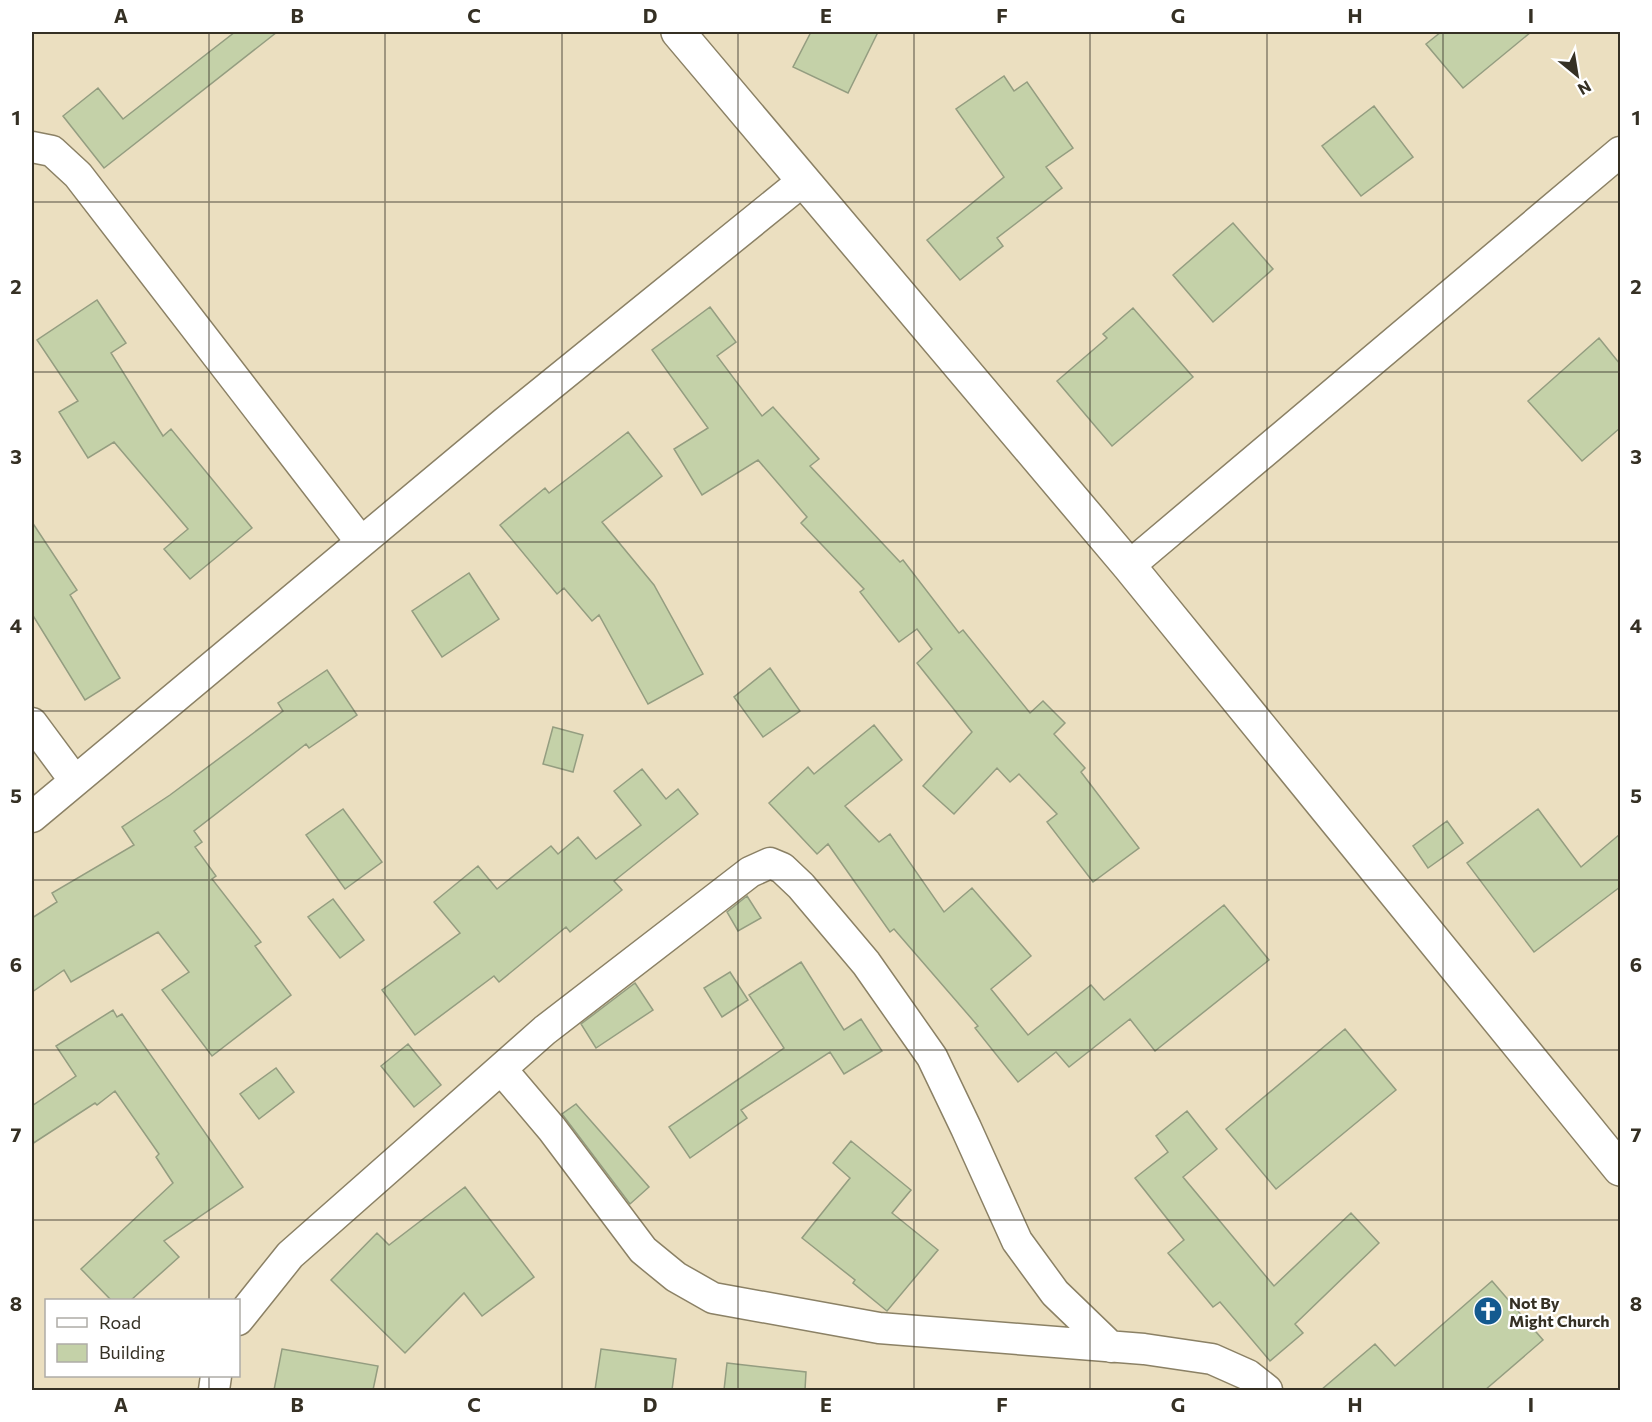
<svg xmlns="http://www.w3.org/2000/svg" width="1652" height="1422" viewBox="0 0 1652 1422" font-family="Commissioner,sans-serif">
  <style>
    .building { fill: #c4d1a8; stroke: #949d80; stroke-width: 1.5 }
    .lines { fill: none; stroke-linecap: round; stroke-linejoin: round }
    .minor-casing { stroke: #8b8165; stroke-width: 33 }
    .secondary-casing { stroke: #8b8165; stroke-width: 36 }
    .minor { stroke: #fff; stroke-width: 30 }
    .secondary { stroke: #fff; stroke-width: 33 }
    .grid { fill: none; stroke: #353024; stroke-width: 1.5; stroke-opacity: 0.55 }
    .labels { text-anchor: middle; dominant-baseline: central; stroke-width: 4.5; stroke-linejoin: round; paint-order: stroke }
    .poi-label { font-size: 16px; font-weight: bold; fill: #353024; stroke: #fff; text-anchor: start }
    .neatline { fill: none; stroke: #353024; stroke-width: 2 }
    .grid-label { font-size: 20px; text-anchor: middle; font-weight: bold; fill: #353024 }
  </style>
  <rect width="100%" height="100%" fill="#ebdfc0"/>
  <path class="building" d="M 235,32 L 277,32 L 104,168 L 63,116 L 98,88 L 123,119 Z
    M 811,32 L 878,32 L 848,93 L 793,67 Z
    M 1441,32 L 1531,32 L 1463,88 L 1426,44 Z
    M 1004,76 L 1014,91 L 1027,82 L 1073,148 L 1046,167 L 1062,188 L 997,238 L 1003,246 L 960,280 L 927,240 L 1004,177 L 956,109 Z
    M 1374,106 L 1413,157 L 1361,196 L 1322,146 Z
    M 1233,223 L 1273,269 L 1213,322 L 1173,275 Z
    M 97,300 L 126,343 L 111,353 L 163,436 L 171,429 L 252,528 L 190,579 L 164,549 L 188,529 L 114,442 L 88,458 L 59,412 L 78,401 L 37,340 Z
    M 710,307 L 736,342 L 717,356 L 762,416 L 773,407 L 819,459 L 810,466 L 900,562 L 903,560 L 959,633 L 963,630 L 1030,713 L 1043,701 L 1065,723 L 1054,734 L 1085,768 L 1081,772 L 1139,848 L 1093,882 L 1047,822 L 1057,814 L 1019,774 L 1010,782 L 997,768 L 954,814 L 923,786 L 972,732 L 917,663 L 932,649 L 917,629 L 899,642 L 860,592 L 864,589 L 801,523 L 807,517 L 758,460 L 702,495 L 674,449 L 708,428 L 652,350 Z
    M 1133,308 L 1193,377 L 1112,446 L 1057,381 L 1107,338 L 1103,334 Z
    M 1599,338 L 1620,364 L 1620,428 L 1582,461 L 1528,401 Z
    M 628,432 L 662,476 L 602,522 L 654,585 L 703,674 L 648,704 L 599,615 L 592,621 L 564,588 L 557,594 L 500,525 L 545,488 L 549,493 Z
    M 32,522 L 77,590 L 70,595 L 120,678 L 85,700 L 32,614 Z
    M 469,573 L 499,619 L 442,657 L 412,611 Z
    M 770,668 L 800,711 L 763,737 L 734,697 Z
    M 327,670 L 357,715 L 309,748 L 306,744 L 194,831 L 202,842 L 195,847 L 216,876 L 212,879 L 261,942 L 255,946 L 291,995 L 212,1056 L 162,990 L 189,972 L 158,932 L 71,982 L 64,970 L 32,992 L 32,918 L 57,902 L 52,893 L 134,845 L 122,827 L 170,795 L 283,711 L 278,703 Z
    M 874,725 L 902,760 L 845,806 L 879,842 L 890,834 L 944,912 L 972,888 L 1031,956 L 991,989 L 1028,1035 L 1091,985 L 1104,1000 L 1224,905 L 1269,960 L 1155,1051 L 1130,1019 L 1069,1067 L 1056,1052 L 1018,1082 L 975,1028 L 978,1026 L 894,929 L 890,932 L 828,844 L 817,854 L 769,803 L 808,767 L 814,774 Z
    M 553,727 L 583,735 L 573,772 L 543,764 Z
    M 642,769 L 666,799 L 678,789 L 698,814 L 614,881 L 622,890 L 570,932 L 566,927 L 499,982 L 494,976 L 415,1035 L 382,990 L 460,933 L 434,902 L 478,866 L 497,889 L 551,846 L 558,854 L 578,837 L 596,859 L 641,825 L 614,791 Z
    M 343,809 L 382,862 L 345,889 L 306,835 Z
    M 1538,809 L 1581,867 L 1620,834 L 1620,887 L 1534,952 L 1467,863 Z
    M 1447,821 L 1463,843 L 1428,868 L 1413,846 Z
    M 747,896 L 761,918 L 738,931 L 727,912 Z
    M 333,899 L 364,940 L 340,958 L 308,917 Z
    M 801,962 L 844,1030 L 861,1019 L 882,1051 L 844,1074 L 830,1052 L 741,1110 L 747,1118 L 690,1158 L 669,1127 L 784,1048 L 749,995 Z
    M 730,972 L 748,1000 L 722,1017 L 704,988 Z
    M 635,983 L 653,1010 L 596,1048 L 581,1024 Z
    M 113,1010 L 117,1017 L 122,1014 L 243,1187 L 164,1241 L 179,1257 L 131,1300 L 111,1300 L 81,1269 L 173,1183 L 156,1157 L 159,1154 L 115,1091 L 97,1105 L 95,1103 L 32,1144 L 32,1106 L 76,1076 L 56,1046 Z
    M 1345,1029 L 1396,1090 L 1276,1189 L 1226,1129 Z
    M 408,1044 L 441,1085 L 414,1107 L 381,1066 Z
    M 276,1068 L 294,1092 L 259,1119 L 240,1094 Z
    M 576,1104 L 649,1187 L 630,1204 L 562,1114 Z
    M 1187,1111 L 1217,1149 L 1183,1177 L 1274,1286 L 1351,1213 L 1379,1243 L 1295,1324 L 1303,1333 L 1270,1361 L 1220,1302 L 1213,1307 L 1168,1253 L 1184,1240 L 1135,1178 L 1168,1152 L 1156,1136 Z
    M 851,1141 L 911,1190 L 892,1213 L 938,1250 L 887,1311 L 853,1283 L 855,1280 L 802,1238 L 850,1178 L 833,1163 Z
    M 465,1187 L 534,1277 L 482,1316 L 464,1293 L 405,1353 L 331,1280 L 377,1233 L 389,1245 Z
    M 1492,1281 L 1543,1340 L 1485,1390 L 1321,1390 L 1375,1344 L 1395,1366 Z
    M 282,1349 L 378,1366 L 373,1390 L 274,1390 Z
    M 601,1349 L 676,1359 L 672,1390 L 595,1390 Z
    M 727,1363 L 806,1372 L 805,1390 L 724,1390 Z"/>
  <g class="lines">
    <g class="minor-casing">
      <path id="minor" d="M 32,147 L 52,151 L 78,175 L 361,542
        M 1129,566 L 1620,152
        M 32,723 L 75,781
        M 32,817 L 504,423 L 804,180
        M 502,1070 L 552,1129 L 643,1250 L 676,1277 L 713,1298 L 879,1328 L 1144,1349 L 1212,1359 L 1248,1375 L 1267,1390
        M 238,1320 L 290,1255 L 545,1030 L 750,872 L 770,863 L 782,868 L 801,886 L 866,963 L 932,1057 L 966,1128 L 1017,1241 L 1055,1293 L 1111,1347
        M 214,1390 L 216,1376"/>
    </g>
    <g class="secondary-casing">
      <path id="secondary" d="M 678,32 L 1129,566 L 1620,1169"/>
    </g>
    <use href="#minor" class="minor"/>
    <use href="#secondary" class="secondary"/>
  </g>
  <path class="grid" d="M 209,32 L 209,1300M 385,32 L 385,1390M 562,32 L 562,1390M 738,32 L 738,1390M 914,32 L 914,1390M 1090,32 L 1090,1390M 1267,32 L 1267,1390M 1443,32 L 1443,1390M 32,202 L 1620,202M 32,372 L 1620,372M 32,542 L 1620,542M 32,711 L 1620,711M 32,880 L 1620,880M 32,1050 L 1620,1050M 32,1220 L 1620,1220M 209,1376 L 209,1390"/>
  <defs>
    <g id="church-disc" transform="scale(1.5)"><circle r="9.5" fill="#145a8f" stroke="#fff"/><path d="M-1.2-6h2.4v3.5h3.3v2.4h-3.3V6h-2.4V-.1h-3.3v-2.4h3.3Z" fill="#fff"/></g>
  </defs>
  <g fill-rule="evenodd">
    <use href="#church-disc" x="1488" y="1311"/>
  </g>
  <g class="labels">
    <g class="poi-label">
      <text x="1509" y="1302">Not By<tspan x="1509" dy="18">Might Church</tspan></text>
    </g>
  </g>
  <rect width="1652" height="1422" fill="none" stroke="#ffffff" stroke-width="66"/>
  <rect x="45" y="1299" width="195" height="78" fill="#ffffff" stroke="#aeaca7" stroke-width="1.5"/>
  <rect x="57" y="1318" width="30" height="9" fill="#ffffff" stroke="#aeaca7" stroke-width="1.5"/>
  <text x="99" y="1329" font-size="18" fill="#353024">Road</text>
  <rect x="57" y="1344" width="30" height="18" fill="#c4d1a8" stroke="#aeaca7" stroke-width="1.5"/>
  <text x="99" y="1359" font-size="18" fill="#353024">Building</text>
  <g transform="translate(1577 75) rotate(150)" stroke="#ffffff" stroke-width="4.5" paint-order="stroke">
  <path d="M0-4.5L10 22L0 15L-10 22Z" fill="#353024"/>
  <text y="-9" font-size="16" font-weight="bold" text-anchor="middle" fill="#353024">N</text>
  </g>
  <rect x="33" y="33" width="1586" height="1356" class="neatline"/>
  <g class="grid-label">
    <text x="121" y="23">A</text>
    <text x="297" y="23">B</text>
    <text x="474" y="23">C</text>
    <text x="650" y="23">D</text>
    <text x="826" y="23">E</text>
    <text x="1002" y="23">F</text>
    <text x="1178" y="23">G</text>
    <text x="1355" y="23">H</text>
    <text x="1531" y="23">I</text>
    <text x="16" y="125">1</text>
    <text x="1636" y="125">1</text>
    <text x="16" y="294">2</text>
    <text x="1636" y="294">2</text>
    <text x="16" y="464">3</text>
    <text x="1636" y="464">3</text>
    <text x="16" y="633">4</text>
    <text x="1636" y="633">4</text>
    <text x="16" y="803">5</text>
    <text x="1636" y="803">5</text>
    <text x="16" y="972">6</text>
    <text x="1636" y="972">6</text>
    <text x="16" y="1142">7</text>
    <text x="1636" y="1142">7</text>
    <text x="16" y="1311">8</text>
    <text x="1636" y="1311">8</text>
    <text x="121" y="1412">A</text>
    <text x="297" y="1412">B</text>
    <text x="474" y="1412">C</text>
    <text x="650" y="1412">D</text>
    <text x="826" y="1412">E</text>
    <text x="1002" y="1412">F</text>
    <text x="1178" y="1412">G</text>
    <text x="1355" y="1412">H</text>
    <text x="1531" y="1412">I</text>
  </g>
</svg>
